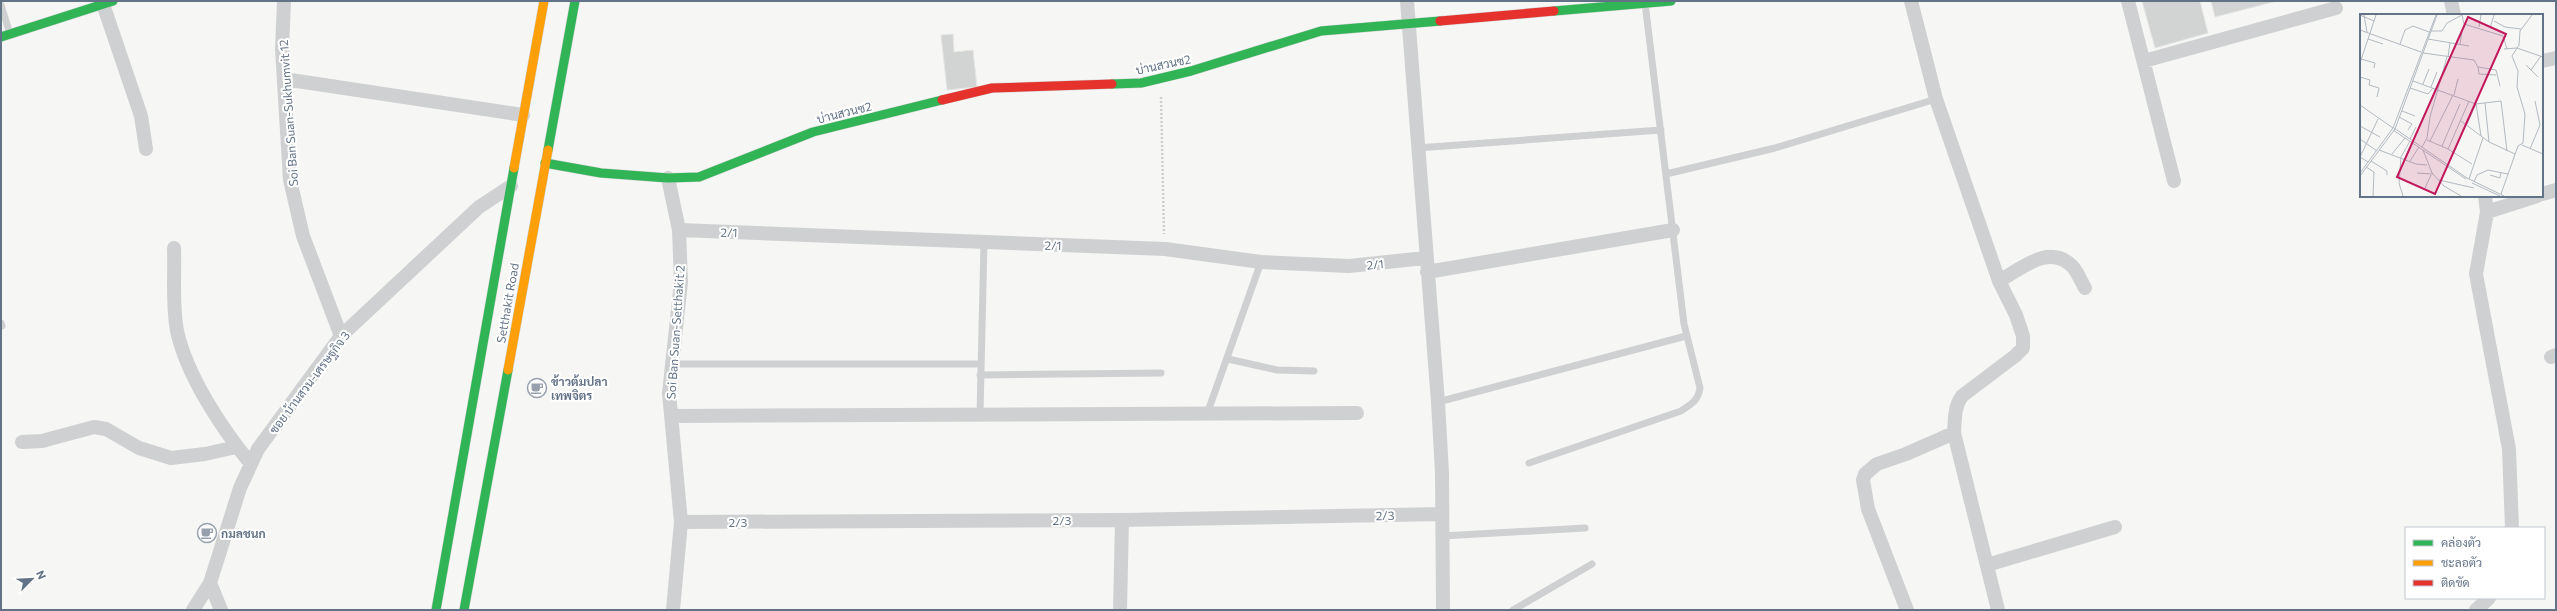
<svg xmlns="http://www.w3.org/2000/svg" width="2557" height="611" viewBox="0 0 2557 611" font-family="Commissioner,Sarabun,sans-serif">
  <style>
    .building { fill: #d2d3d3; stroke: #e6e6e4 }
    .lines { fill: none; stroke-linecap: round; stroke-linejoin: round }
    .fast-casing { stroke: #d2d4d5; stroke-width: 10 }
    .slow-casing { stroke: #d2d4d5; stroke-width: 10 }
    .jam-casing { stroke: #d2d4d5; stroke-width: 10 }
    .path { stroke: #cccdce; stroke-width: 2.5; stroke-dasharray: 2 2; stroke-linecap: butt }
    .lane { stroke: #cfd0d1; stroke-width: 7 }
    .street { stroke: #cfd0d1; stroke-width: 14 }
    .fast { stroke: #30b455; stroke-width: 9 }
    .slow { stroke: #ff9f0a; stroke-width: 9 }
    .jam { stroke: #e5322d; stroke-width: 9 }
    .labels { text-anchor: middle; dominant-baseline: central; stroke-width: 4; stroke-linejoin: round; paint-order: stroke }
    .street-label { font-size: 12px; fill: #637387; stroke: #fff }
    .poi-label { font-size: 12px; font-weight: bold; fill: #637387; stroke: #fff; text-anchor: start }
    .inset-road { fill: none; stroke: #b2bac2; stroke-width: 1 }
    .view { fill: #c2185b; fill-opacity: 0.15; stroke: #c2185b; stroke-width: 2 }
    .inset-edge { fill: none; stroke: #637387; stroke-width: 2 }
  </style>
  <rect width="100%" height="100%" fill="#f6f6f4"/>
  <path class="building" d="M 2142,1 L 2200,1 L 2208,33 L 2155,48 Z
    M 2211,1 L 2277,1 L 2215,17 Z
    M 953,34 L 954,52 L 973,50 L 977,87 L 947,90 L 941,35 Z"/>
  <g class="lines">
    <g class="fast-casing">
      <path id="fast" d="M 1554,11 L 1671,1
        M 1,37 L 113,1
        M 1112,84 L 1141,83 L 1191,71 L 1321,31 L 1440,21
        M 548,150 L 575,1
        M 545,163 L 601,173 L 668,178 L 699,177 L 813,132 L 942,100
        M 436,610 L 514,168
        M 464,610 L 508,370"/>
    </g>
    <g class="slow-casing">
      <path id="slow" d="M 514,168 L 544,1
        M 508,370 L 548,150"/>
    </g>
    <g class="jam-casing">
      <path id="jam" d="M 1440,21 L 1554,11
        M 942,100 L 992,88 L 1112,84"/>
    </g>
    <path class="path" d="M 1161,97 L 1164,234"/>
    <path class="lane" d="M 1,5 L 10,34
      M 1417,148 L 1661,130
      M 1666,174 L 1775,148 L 1936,99
      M 1,323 L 2,326
      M 1228,359 L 1277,370 L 1314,371
      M 672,364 L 981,364
      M 980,375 L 1161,373
      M 1438,402 L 1686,336
      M 980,414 L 984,242
      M 1207,414 L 1261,262
      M 1529,463 L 1681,411 C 1691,404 1698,401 1700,388 L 1684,324 L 1645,3
      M 1442,536 L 1585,528
      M 1513,610 L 1592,564"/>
    <path class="street" d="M 284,1 L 282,49 L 290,180 L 303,236 L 341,336
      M 1407,1 L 1438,402 L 1442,473 L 1443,610
      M 1911,1 L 1936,99 L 1999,281 L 2016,315 L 2023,336 L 2023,348 L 2015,356 L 1962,396 C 1954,407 1955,419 1954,433 L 1998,610
      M 2128,1 L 2174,181
      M 2451,1 L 2454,15
      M 103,4 L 141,116 L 146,149
      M 2144,61 L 2336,8
      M 2542,61 L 2556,58
      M 284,79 L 523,115
      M 668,178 L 679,230 L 681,282 L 669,393 L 681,522 L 673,610
      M 2542,194 L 2556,190
      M 2485,196 L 2487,212 L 2476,274 L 2509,449 L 2512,528
      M 2487,212 L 2537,196
      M 679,230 L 1165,249 L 1261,262 L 1349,266 L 1425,258
      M 174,248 C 175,275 172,304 177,331 C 187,376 222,429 251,464
      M 1427,272 L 1673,230
      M 1999,281 C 2021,269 2049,243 2072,266 C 2077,271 2081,281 2085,288
      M 2551,357 L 2556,355
      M 671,416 L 1357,413
      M 22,442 L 42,441 L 94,427 L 106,429 L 139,448 L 171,458 L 205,454 L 236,447
      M 681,522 L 1122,520 L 1442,514
      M 1987,565 L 2115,527
      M 210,583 L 221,610
      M 193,610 L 210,583 L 240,488 L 258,449 L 341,336 L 479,207 L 511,186
      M 1120,610 L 1122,520
      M 1907,610 L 1868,509 L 1863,480 L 1865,474 L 1877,464 L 1906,454 L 1954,433
      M 2476,610 L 2489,598"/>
    <use href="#fast" class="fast"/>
    <use href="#slow" class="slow"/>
    <use href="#jam" class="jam"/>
  </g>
  <defs>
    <g id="cafe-ring" transform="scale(1)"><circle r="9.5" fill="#fff" stroke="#96a1ad" stroke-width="1.5"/><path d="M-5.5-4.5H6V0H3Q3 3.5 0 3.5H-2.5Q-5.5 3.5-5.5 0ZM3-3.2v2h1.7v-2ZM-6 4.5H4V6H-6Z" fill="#96a1ad"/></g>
  </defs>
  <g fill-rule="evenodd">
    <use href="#cafe-ring" x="537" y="388"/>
    <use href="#cafe-ring" x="207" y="533"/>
  </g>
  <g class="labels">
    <g class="street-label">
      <text transform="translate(1163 64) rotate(-12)">บ่านสวนซ2</text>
      <text transform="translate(844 112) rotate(-14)">บ่านสวนซ2</text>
      <text transform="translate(288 113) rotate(-94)">Soi Ban Suan-Sukhumvit 12</text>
      <text transform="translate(729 232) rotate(2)">2/1</text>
      <text transform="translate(1053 245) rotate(2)">2/1</text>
      <text transform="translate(1375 264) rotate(-6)">2/1</text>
      <text transform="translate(507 303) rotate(-80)">Setthakit Road</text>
      <text transform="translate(675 332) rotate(-86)">Soi Ban Suan-Setthakit 2</text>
      <text transform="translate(309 382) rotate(-53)">ซอย บ้านสวน-เศรษฐกิจ 3</text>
      <text transform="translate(1385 515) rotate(-1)">2/3</text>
      <text x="1062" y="520">2/3</text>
      <text x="738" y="522">2/3</text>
    </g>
    <g class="poi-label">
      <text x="551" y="381">ข้าวต้มปลา<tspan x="551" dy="14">เทพจิตร</tspan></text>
      <text x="221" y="533">กมลชนก</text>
    </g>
  </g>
  <g transform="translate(2360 14)">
    <rect width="183" height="183" fill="#f6f6f4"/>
    <path class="inset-road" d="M 0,1 L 14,7M 4,1 L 7,18M 102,1 L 104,10 L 143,22 L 147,35M 134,7 L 145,13 L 161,15M 119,13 L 121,1M 130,14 L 134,1M 0,16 L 61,38M 71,17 L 82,17 L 87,9 L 102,1M 8,25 L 23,30M 68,25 L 109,32M 40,30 L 45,16 L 53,12 L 69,18M 100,31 L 102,17M 144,35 L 157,34 L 183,43M 63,39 L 114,46 L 118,53 L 136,56 L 140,72M 88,43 L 90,29M 1,45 L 15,49 L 14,54M 0,49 L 16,1M 166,51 L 178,63M 118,53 L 119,60 L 136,61M 171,56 L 181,42M 0,63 L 10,66 L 9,71 L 19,74 L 17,83M 53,67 L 116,90 L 141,87 L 147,137M 63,70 L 69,55M 71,73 L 77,58M 50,74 L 68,80 L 73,74M 94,81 L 98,65M 125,89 L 129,128M 116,90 L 121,122M 0,91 L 33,114M 42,97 L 55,102M 39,103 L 52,110 L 48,116M 101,107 L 129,128 L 155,140M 107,110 L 116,90M 0,112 L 20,123M 34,114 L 107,164 L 144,182M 33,116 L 106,165M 0,125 L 17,137M 50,125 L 56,113M 67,126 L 88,135 L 112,150M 70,127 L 93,81M 162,131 L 183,140M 82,132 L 100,90M 62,133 L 67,124 L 70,103 L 87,43M 88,135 L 109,87M 170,135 L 180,111 L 175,87M 19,136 L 56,150 L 67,151M 63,136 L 72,159 L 84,172 L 101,182M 32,140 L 45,124M 11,147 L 27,157 L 27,161M 50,147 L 59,133M 8,148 L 0,143 L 18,105M 6,153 L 14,158 L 13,182M 0,159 L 33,114 L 76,1M 57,159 L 73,160M 130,161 L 140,164 L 141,158M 0,162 L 35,115 L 77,1M 109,165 L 123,124M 79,166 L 114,174M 114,168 L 117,161 L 128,156 L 148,160M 112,169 L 140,182M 65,174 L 71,161M 141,180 L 158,132 L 163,129 L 165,100 L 157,73 L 158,57 L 152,42 L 159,31 L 160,17 L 172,1M 43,182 L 39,169 L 41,143 L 50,127"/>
    <path class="view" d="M 108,3 L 146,20 L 75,180 L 37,163 Z"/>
    <rect width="183" height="183" class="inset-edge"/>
  </g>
  <rect width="2557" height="611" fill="none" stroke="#637387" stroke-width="4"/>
  <rect x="2405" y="527" width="140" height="72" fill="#ffffff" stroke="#c1c7cf"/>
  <rect x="2413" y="540" width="20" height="6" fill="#30b455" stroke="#c1c7cf"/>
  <text x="2441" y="547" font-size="12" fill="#637387">คล่องตัว</text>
  <rect x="2413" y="560" width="20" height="6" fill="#ff9f0a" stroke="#c1c7cf"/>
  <text x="2441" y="567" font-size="12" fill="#637387">ชะลอตัว</text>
  <rect x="2413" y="580" width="20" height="6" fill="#e5322d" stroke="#c1c7cf"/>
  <text x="2441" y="587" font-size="12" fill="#637387">ติดขัด</text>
  <g transform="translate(32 579) rotate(66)" stroke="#ffffff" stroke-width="3" paint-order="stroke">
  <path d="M0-3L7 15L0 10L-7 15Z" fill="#637387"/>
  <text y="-6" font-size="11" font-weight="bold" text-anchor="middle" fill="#637387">N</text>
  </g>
</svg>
